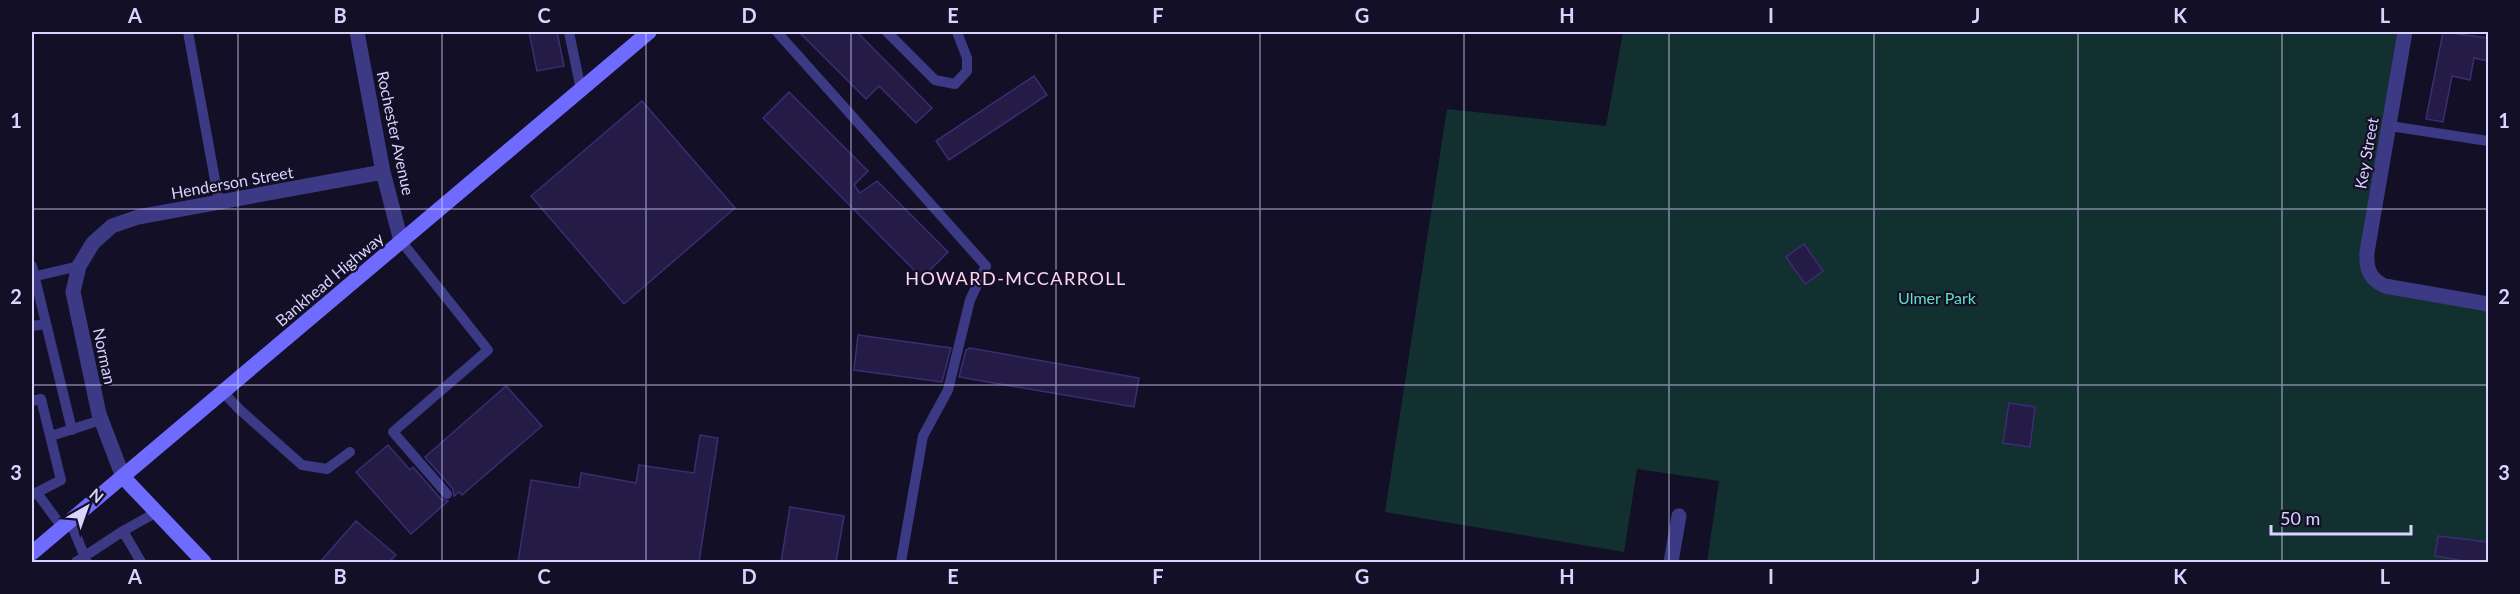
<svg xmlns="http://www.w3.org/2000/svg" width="2520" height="594" viewBox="0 0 2520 594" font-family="Lato,sans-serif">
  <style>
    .green { fill: #12302f }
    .building { fill: #241b47; stroke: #3b2d73; stroke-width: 1.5 }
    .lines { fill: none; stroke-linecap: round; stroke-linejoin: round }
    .lane { stroke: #3d3a85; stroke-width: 10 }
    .street { stroke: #3d3a85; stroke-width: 15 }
    .secondary { stroke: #6f6bff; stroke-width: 15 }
    .grid { fill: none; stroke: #d9d4ff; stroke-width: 1.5; stroke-opacity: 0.55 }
    .labels { text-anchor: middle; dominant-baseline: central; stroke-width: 4.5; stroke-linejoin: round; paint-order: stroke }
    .street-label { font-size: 16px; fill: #d9d4ff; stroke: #130f26 }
    .park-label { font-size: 16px; fill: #5fe0c0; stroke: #130f26 }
    .neighbourhood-label { font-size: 18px; letter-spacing: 1.5px; fill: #ffd6f0; stroke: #130f26 }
    .neatline { fill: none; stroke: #d9d4ff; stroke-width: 2 }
    .grid-label { font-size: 20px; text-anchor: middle; font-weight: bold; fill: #d9d4ff }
  </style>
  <rect width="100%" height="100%" fill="#130f26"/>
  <path class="green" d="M 1623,32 L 2401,32 L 2367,278 L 2488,307 L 2488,562 L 1707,562 L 1719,481 L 1637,469 L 1624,552 L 1385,512 L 1447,109 L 1606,126 Z"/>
  <path class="building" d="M 529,32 L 557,32 L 564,66 L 537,71 Z
    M 799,32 L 857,32 L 932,108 L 916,123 L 879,86 L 866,99 Z
    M 2443,32 L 2488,38 L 2488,61 L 2474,58 L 2470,80 L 2452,76 L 2443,122 L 2426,119 Z
    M 1034,76 L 1047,95 L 949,160 L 936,141 Z
    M 789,92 L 868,171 L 854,185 L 860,193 L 877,181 L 948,252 L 922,278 L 763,118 Z
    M 642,101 L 735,208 L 624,304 L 531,196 Z
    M 1804,244 L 1823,271 L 1805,284 L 1786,257 Z
    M 858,335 L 951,348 L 942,382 L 854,370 Z
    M 970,348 L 1139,378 L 1134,407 L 959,377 L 966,350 Z
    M 506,386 L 542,426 L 462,495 L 459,492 L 454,496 L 453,489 L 425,457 Z
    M 2009,403 L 2035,407 L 2030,447 L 2003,443 Z
    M 700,435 L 718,438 L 699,562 L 518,562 L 531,480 L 579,488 L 581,473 L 636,483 L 639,465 L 694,473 Z
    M 388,445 L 410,470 L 413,467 L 441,499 L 448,501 L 411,534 L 356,472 Z
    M 790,507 L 844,516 L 836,562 L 781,562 Z
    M 356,521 L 396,555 L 389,562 L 320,562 Z
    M 2438,536 L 2488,542 L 2488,562 L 2470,562 L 2435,556 Z"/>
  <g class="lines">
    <path class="lane" d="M 188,32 L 219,202
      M 569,32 L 581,90
      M 777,32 L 986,266 L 970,300 L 948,390 L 923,436 L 901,562
      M 887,32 L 935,80 L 955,84 L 967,71 L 967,58 L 957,32
      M 2390,126 L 2488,141
      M 401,241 L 488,350 L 393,432 L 447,494
      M 32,266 L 72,430
      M 32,277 L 79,266
      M 32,326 L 46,324
      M 223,392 L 239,409 L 302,465 L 327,469 L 350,452
      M 32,401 L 41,399 L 61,480 L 32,495
      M 51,436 L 101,420
      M 37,493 L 62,527
      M 70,521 L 87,562
      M 76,562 L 123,531
      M 141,562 L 123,531 L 157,512"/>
    <path class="street" d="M 357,32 L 383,172 L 401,241
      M 2405,32 L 2367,252 C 2366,268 2369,279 2385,286 L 2488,304
      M 123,477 L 99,414 L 73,292 L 79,266 L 93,243 L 112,226 L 138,217 L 383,172
      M 1671,562 L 1679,516"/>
    <path class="secondary" d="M 123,477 L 204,562
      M 32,553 L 649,32"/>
  </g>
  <path class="grid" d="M 238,32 L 238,562M 442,32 L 442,562M 646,32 L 646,562M 851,32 L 851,562M 1056,32 L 1056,562M 1260,32 L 1260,562M 1464,32 L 1464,562M 1669,32 L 1669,562M 1874,32 L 1874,562M 2078,32 L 2078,562M 2282,32 L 2282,562M 32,209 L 2488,209M 32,385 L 2488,385"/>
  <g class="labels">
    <g class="street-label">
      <text transform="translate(396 133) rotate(78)">Rochester Avenue</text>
      <text transform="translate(2366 153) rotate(-80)">Key Street</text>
      <text transform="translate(232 182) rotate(-10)">Henderson Street</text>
      <text transform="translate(329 279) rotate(-40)">Bankhead Highway</text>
      <text transform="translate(105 356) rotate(78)">Norman</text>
    </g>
    <g class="park-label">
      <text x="1937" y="297">Ulmer Park</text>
    </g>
    <g class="neighbourhood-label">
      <text x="1016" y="278">HOWARD-MCCARROLL</text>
    </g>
  </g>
  <rect width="2520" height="594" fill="none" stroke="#130f26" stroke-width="66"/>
  <g transform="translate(87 507) rotate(40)" stroke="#130f26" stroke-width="4.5" paint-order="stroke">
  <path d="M0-4.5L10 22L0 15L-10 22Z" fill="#d9d4ff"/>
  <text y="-9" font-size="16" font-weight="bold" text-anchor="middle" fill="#d9d4ff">N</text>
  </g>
  <path d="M2271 525v9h140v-9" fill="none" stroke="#d9d4ff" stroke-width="3"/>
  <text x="2280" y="525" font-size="18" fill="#d9d4ff" stroke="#130f26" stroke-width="4.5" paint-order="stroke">50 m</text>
  <rect x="33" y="33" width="2454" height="528" class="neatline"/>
  <g class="grid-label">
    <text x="135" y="23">A</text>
    <text x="340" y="23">B</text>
    <text x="544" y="23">C</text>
    <text x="749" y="23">D</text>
    <text x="953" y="23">E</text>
    <text x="1158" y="23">F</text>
    <text x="1362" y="23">G</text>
    <text x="1567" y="23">H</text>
    <text x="1771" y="23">I</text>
    <text x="1976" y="23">J</text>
    <text x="2180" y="23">K</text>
    <text x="2385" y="23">L</text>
    <text x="16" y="128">1</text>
    <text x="2504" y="128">1</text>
    <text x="16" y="304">2</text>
    <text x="2504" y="304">2</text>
    <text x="16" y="480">3</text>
    <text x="2504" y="480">3</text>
    <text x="135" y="584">A</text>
    <text x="340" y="584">B</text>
    <text x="544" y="584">C</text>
    <text x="749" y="584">D</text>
    <text x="953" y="584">E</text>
    <text x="1158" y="584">F</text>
    <text x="1362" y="584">G</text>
    <text x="1567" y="584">H</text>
    <text x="1771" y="584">I</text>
    <text x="1976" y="584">J</text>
    <text x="2180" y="584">K</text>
    <text x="2385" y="584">L</text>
  </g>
</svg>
